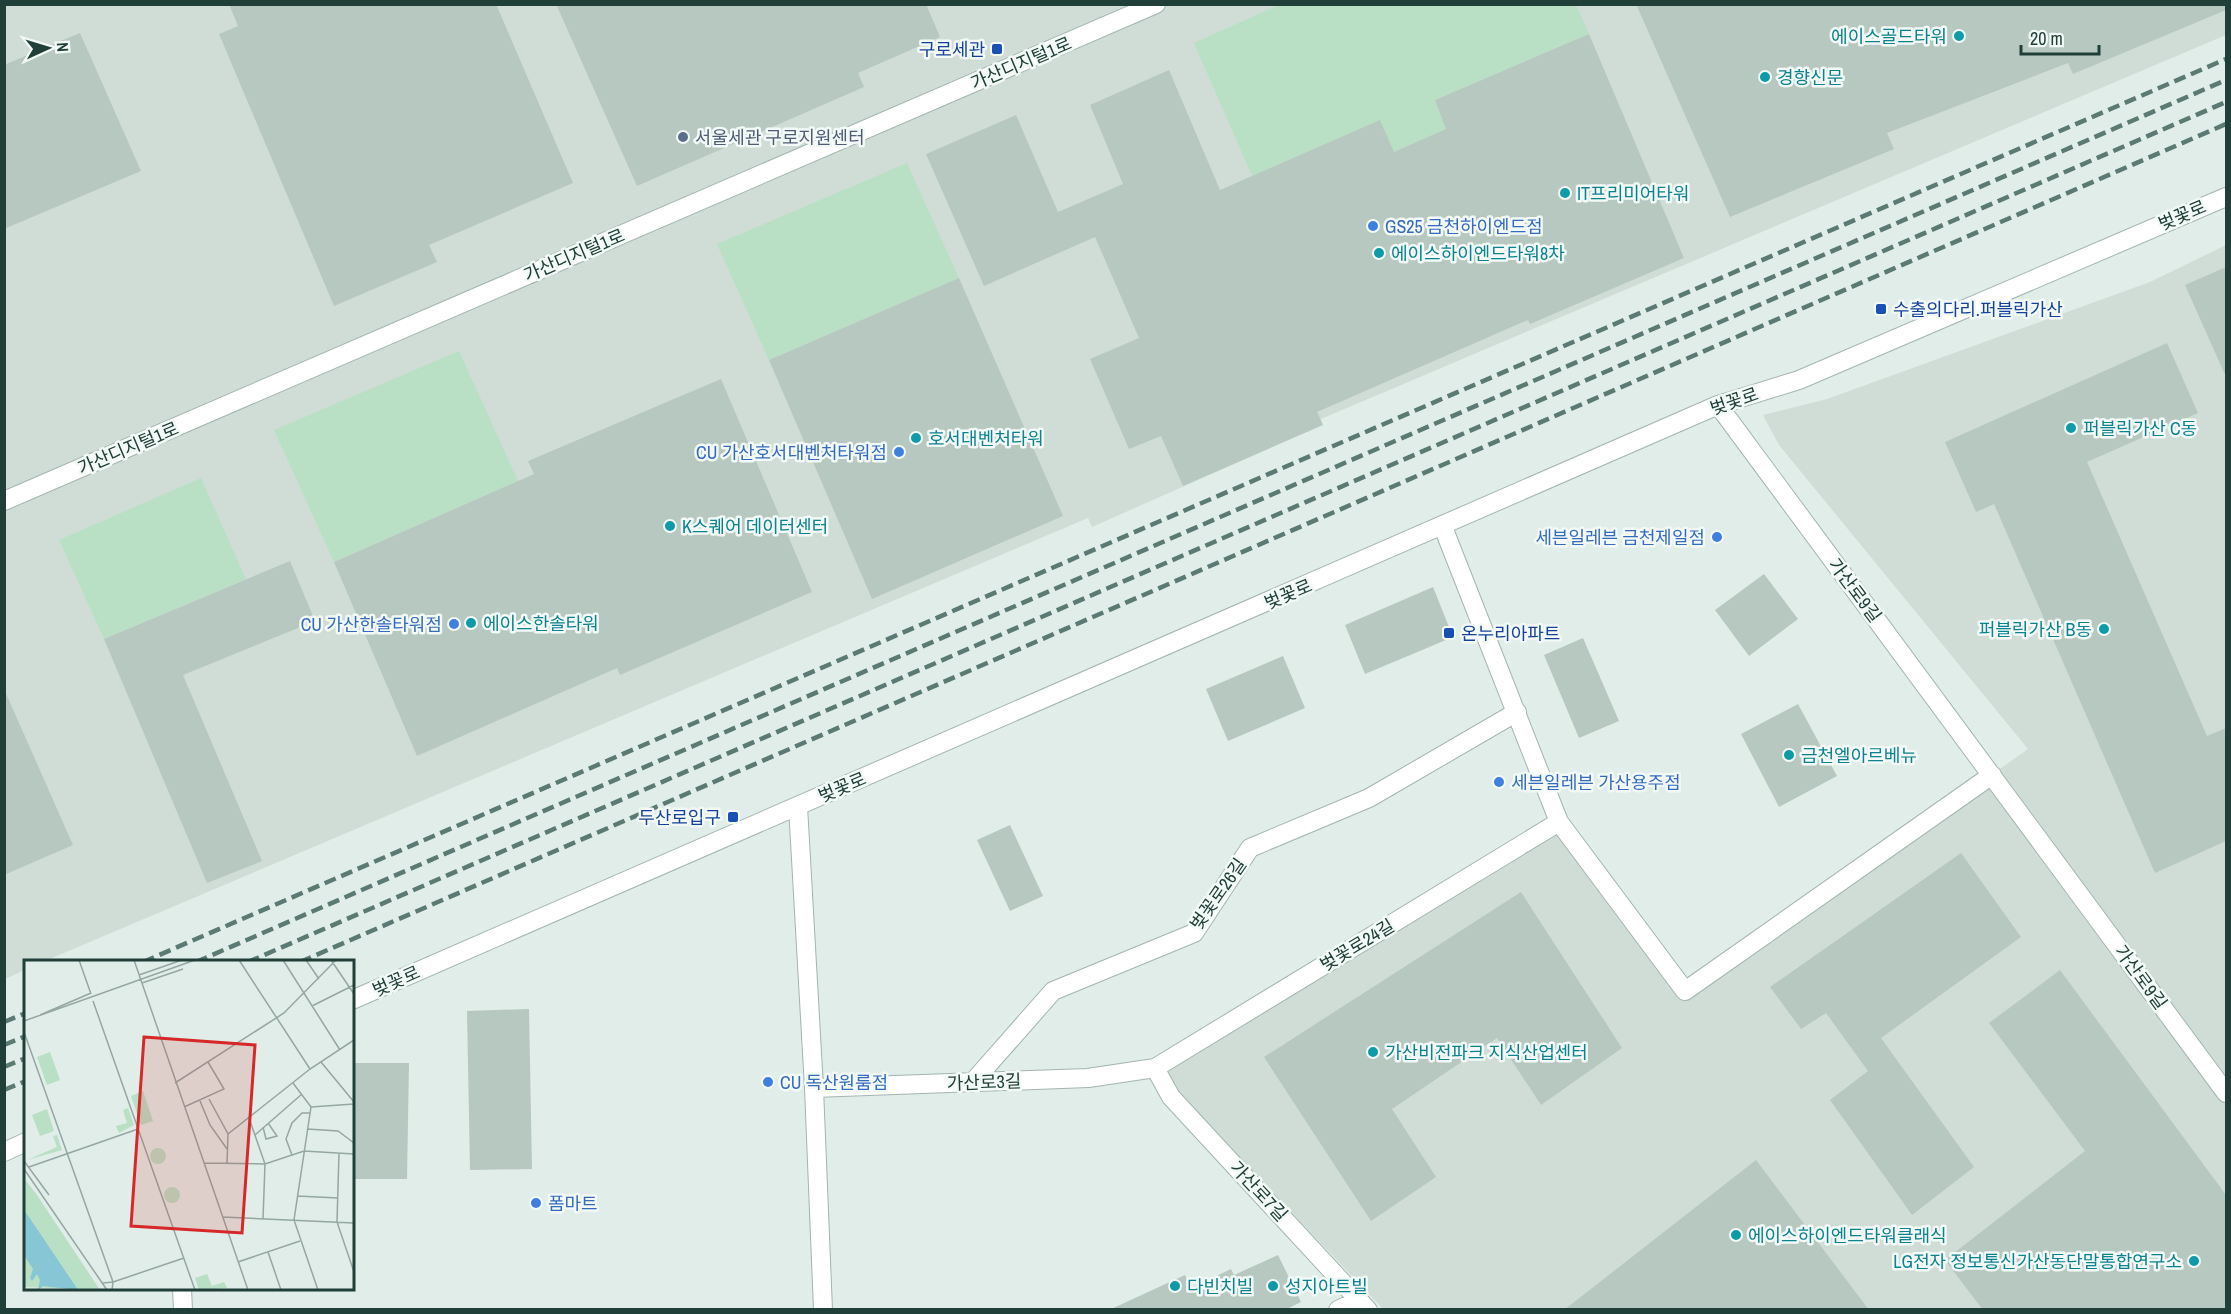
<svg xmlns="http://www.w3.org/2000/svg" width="2231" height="1314" viewBox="0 0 2231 1314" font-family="'Archivo Narrow','Noto Sans KR',sans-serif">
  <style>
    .built { fill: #d0ddd7 }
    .green { fill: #b9dfc5 }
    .building { fill: #b7c8c1 }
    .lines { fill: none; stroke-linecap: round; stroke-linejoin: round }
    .minor-casing { stroke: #a3b5b0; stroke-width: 20 }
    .minor { stroke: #fff; stroke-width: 18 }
    .rail { stroke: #5b7a73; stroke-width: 4.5; stroke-dasharray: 12 6; stroke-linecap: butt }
    .culture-dot { fill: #0f9aa8; stroke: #f2f9f6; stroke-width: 2 }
    .transit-dot { fill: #1a4fb4; stroke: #f2f9f6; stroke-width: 2 }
    .service-dot { fill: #5c6f8a; stroke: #f2f9f6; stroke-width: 2 }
    .shop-dot { fill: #3f7fe0; stroke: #f2f9f6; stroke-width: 2 }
    .labels { text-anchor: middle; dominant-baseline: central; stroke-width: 5; stroke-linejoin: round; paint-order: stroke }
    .culture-label { font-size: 18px; fill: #0d838f; stroke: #f2f9f6; text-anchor: start }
    .transit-label { font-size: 18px; fill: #164399; stroke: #f2f9f6; text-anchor: end }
    .street-label { font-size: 18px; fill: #203f38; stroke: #f2f9f6 }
    .service-label { font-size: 18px; fill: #4e5e75; stroke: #f2f9f6; text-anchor: start }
    .shop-label { font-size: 18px; fill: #366cbe; stroke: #f2f9f6; text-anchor: start }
    .inset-road { fill: none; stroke: #94a7a2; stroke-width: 1.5 }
    .view { fill: #d62828; fill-opacity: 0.15; stroke: #d62828; stroke-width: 3 }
    .inset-edge { fill: none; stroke: #203f38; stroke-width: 3 }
  </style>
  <rect width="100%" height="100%" fill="#e1ede8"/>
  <path class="built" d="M 5,5 L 2226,5 L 2226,35 L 1321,419 L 1322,425 L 1092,527 L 1088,518 L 45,961 L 26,962 L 25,970 L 5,979 Z
    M 2226,245 L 2226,1309 L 1383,1309 L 1155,1068 L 1559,822 L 1686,991 L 2028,749 L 1779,445 L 1763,415 L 1827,399 L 2150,282 Z"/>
  <path class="green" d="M 1281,4 L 1576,5 L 1589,34 L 1435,100 L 1447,129 L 1394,152 L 1380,121 L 1252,176 L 1194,43 Z
    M 907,163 L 959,278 L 769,360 L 717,244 Z
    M 459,351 L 518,481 L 334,562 L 274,430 Z
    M 201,478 L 246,579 L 104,639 L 59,540 Z"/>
  <path class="building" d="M 229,4 L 496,4 L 573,183 L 429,245 L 437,262 L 334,306 L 219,34 L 238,26 Z
    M 556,4 L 926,4 L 940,37 L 858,73 L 864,87 L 637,186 Z
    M 1636,4 L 2226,4 L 2226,10 L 2073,74 L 2068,63 L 1887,133 L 1894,149 L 1730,217 Z
    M 80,33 L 141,171 L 4,229 L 4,65 Z
    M 1589,34 L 1684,258 L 1530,324 L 1528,320 L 1317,412 L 1323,425 L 1183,486 L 1161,436 L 1129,449 L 1090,359 L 1139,338 L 1095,237 L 984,286 L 926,154 L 1016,115 L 1058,212 L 1123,184 L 1090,105 L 1169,70 L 1220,190 L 1380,120 L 1394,152 L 1446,129 L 1435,100 Z
    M 2226,267 L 2226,377 L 2185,285 Z
    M 959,278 L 1063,516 L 872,599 L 769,360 Z
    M 2167,343 L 2198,413 L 2087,462 L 2207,736 L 2226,728 L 2226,841 L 2155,873 L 1994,504 L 1976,512 L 1945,442 Z
    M 721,379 L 812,592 L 620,675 L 617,668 L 417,756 L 334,562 L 534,474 L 528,461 Z
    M 290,561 L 315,621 L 183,675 L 262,861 L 207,883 L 104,639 Z
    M 1764,574 L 1798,619 L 1749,656 L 1715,610 Z
    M 1433,587 L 1453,637 L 1365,674 L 1345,625 Z
    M 1583,638 L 1619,721 L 1579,738 L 1544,655 Z
    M 1283,656 L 1305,708 L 1228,741 L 1206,689 Z
    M 4,689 L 73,845 L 4,875 Z
    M 1798,704 L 1837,776 L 1779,807 L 1741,734 Z
    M 1010,825 L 1043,896 L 1010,911 L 977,840 Z
    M 1961,853 L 2021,937 L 1881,1038 L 1974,1167 L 1912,1215 L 1830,1100 L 1868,1071 L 1826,1013 L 1801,1029 L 1770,987 Z
    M 1521,892 L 1622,1048 L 1541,1105 L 1497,1038 L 1392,1109 L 1436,1177 L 1371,1221 L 1264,1057 Z
    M 2060,970 L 2226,1195 L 2226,1310 L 1983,1310 L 1945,1260 L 2085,1151 L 1989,1023 Z
    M 529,1009 L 532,1169 L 470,1170 L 467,1011 Z
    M 352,1063 L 409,1063 L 407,1179 L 352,1179 Z
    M 1756,1160 L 1869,1310 L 1564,1310 Z
    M 1278,1255 L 1301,1302 L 1285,1310 L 1109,1310 L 1185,1275 L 1191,1288 L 1231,1269 L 1234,1275 Z"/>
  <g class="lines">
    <g class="minor-casing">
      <path id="minor" d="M 1718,405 L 2226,1093
        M 4,501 L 1156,4
        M 1443,527 L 1559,822 L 1685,991 L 1992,775
        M 798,806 L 814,1088 L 823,1310
        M 352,1000 L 1718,405 L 1799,380 L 2226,197
        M 1155,1068 L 1171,1097 L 1368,1310
        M 972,1083 L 1053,991 L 1194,933 L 1250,848 L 1369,798 L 1517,712
        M 814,1088 L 1088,1078 L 1155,1068 L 1559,822
        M 4,1152 L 26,1142
        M 182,1288 L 183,1310
        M 1338,1310 L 1359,1300"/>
    </g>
    <use href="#minor" class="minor"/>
    <path class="rail" d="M 143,962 L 2226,59
      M 196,962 L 2226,80
      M 248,962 L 2226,102
      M 300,962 L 2226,124
      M 4,1022 L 26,1013
      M 4,1045 L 26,1036
      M 4,1067 L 26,1058
      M 4,1090 L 26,1081"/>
  </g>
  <g class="culture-dot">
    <circle cx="1959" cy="36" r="6"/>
    <circle cx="1765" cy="77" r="6"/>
    <circle cx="1565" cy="193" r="6"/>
    <circle cx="1379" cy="253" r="6"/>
    <circle cx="2071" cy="428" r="6"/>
    <circle cx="916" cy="438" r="6"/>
    <circle cx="670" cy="526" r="6"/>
    <circle cx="471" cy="623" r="6"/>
    <circle cx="2104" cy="629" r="6"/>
    <circle cx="1789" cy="755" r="6"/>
    <circle cx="1373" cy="1052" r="6"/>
    <circle cx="1736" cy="1235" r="6"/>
    <circle cx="2194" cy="1261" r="6"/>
    <circle cx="1175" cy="1286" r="6"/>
    <circle cx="1273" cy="1286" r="6"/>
  </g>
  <g class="transit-dot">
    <rect x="991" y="43" width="12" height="12" rx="3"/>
    <rect x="1875" y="303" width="12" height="12" rx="3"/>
    <rect x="1443" y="627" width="12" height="12" rx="3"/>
    <rect x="727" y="811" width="12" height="12" rx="3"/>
  </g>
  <circle class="service-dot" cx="683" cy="137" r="6"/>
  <g class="shop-dot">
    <circle cx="1373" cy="226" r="6"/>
    <circle cx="899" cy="452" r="6"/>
    <circle cx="1717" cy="537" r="6"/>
    <circle cx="454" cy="624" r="6"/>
    <circle cx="1499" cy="782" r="6"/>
    <circle cx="768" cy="1082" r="6"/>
    <circle cx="536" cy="1203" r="6"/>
  </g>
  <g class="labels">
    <g class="culture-label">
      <text x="1947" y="36" text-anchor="end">에이스골드타워</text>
      <text x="1777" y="77">경향신문</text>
      <text x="1577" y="193">IT프리미어타워</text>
      <text x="1391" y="253">에이스하이엔드타워8차</text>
      <text x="2083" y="428">퍼블릭가산 C동</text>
      <text x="928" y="438">호서대벤처타워</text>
      <text x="682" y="526">K스퀘어 데이터센터</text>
      <text x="483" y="623">에이스한솔타워</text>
      <text x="2092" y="629" text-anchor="end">퍼블릭가산 B동</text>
      <text x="1801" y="755">금천엘아르베뉴</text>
      <text x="1385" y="1052">가산비전파크 지식산업센터</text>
      <text x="1748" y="1235">에이스하이엔드타워클래식</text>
      <text x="2182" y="1261" text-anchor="end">LG전자 정보통신가산동단말통합연구소</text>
      <text x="1187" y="1286">다빈치빌</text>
      <text x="1285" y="1286">성지아트빌</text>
    </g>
    <g class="transit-label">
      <text x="985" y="49">구로세관</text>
      <text x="1893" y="309" text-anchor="start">수출의다리.퍼블릭가산</text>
      <text x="1461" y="633" text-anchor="start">온누리아파트</text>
      <text x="721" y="817">두산로입구</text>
    </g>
    <g class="street-label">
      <text transform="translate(1021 63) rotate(-23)">가산디지털1로</text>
      <text transform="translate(2182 215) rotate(-23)">벚꽃로</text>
      <text transform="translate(574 255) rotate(-23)">가산디지털1로</text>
      <text transform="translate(1734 401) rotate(-19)">벚꽃로</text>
      <text transform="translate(128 448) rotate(-23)">가산디지털1로</text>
      <text transform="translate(1855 590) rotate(53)">가산로9길</text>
      <text transform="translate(1288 594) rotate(-23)">벚꽃로</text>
      <text transform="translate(842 787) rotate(-23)">벚꽃로</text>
      <text transform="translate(1218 894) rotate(-55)">벚꽃로26길</text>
      <text transform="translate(1357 945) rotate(-31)">벚꽃로24길</text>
      <text transform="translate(2141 977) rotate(54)">가산로9길</text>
      <text transform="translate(396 981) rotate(-24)">벚꽃로</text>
      <text transform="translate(984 1082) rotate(-2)">가산로3길</text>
      <text transform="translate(1259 1191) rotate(47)">가산로7길</text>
    </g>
    <g class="service-label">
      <text x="695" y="137">서울세관 구로지원센터</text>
    </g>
    <g class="shop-label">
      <text x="1385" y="226">GS25 금천하이엔드점</text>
      <text x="887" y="452" text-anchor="end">CU 가산호서대벤처타워점</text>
      <text x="1705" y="537" text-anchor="end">세븐일레븐 금천제일점</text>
      <text x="442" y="624" text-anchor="end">CU 가산한솔타워점</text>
      <text x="1511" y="782">세븐일레븐 가산용주점</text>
      <text x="780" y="1082">CU 독산원룸점</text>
      <text x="548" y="1203">폼마트</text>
    </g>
  </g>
  <g transform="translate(24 960)">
    <rect width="330" height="330" fill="#e1ede8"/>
    <path d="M 26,92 L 36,120 L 23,125 L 13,97 ZM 119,131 L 129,161 L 117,165 L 107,136 ZM 104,148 L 110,165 L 95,173 L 92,166 L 103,163 L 99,150 ZM 23,149 L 30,171 L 16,176 L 8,155 ZM 33,175 L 38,190 L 3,200 L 33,187 L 29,176 ZM126 196a8 8 0 1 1 16 0a8 8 0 1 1-16 0ZM 0,218 L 13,235 L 76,330 L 0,327 ZM140 235a8 8 0 1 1 16 0a8 8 0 1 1-16 0ZM 183,314 L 188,326 L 200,322 L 203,328 L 175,330 L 171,318 Z" fill="#b9dfc5"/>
    <path d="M 0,250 L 11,266 L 54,330 L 19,326 L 14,330 L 16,320 L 13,314 L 8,321 L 6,318 L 9,309 L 0,295 Z" fill="#86c6d5"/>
    <path class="inset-road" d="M 55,0 L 67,34M 110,0 L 224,330M 215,0 L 286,109M 259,0 L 316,90M 282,0 L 295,19M 307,0 L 330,34M 115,15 L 158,0M 118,23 L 159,9M 69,41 L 171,330M 288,46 L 330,25M 16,55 L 67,33M 0,61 L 171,0M 0,72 L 89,322 L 160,298M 297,102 L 330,142M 151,123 L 260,53 L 312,0M 269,123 L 287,147 L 330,144M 185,139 L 204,174 L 203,203M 176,141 L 186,165 L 203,189M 160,147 L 200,129 L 184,102M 287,147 L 270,260 L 294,330M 225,158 L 241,204 L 239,259M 239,167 L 242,179 L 253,176 L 244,163M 283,169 L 314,171 L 330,183M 204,174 L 286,109 L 330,80M 231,175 L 278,134M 315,193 L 313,262 L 330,312M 268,195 L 262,179 L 268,163 L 278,153 L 286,153M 0,201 L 25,235M 180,203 L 241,204 L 280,191 L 330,194M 5,207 L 114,169M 0,209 L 83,330M 273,236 L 314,238M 199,257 L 330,263M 244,292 L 257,330M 214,302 L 276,281M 79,323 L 89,322 L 88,330"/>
    <path class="view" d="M 120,77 L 231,85 L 218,273 L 107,266 Z"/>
    <rect width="330" height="330" class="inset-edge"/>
  </g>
  <rect width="2231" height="1314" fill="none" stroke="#203f38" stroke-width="12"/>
  <g transform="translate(48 48) rotate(86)" stroke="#f2f9f6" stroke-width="4.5" paint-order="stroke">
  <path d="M0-4.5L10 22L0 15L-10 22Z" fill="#203f38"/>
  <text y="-9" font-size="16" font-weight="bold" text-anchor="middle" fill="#203f38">N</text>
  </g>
  <path d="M2021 45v9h78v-9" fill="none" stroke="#203f38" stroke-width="3"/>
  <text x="2030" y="45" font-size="18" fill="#203f38" stroke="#f2f9f6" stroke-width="4.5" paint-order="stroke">20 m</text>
</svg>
